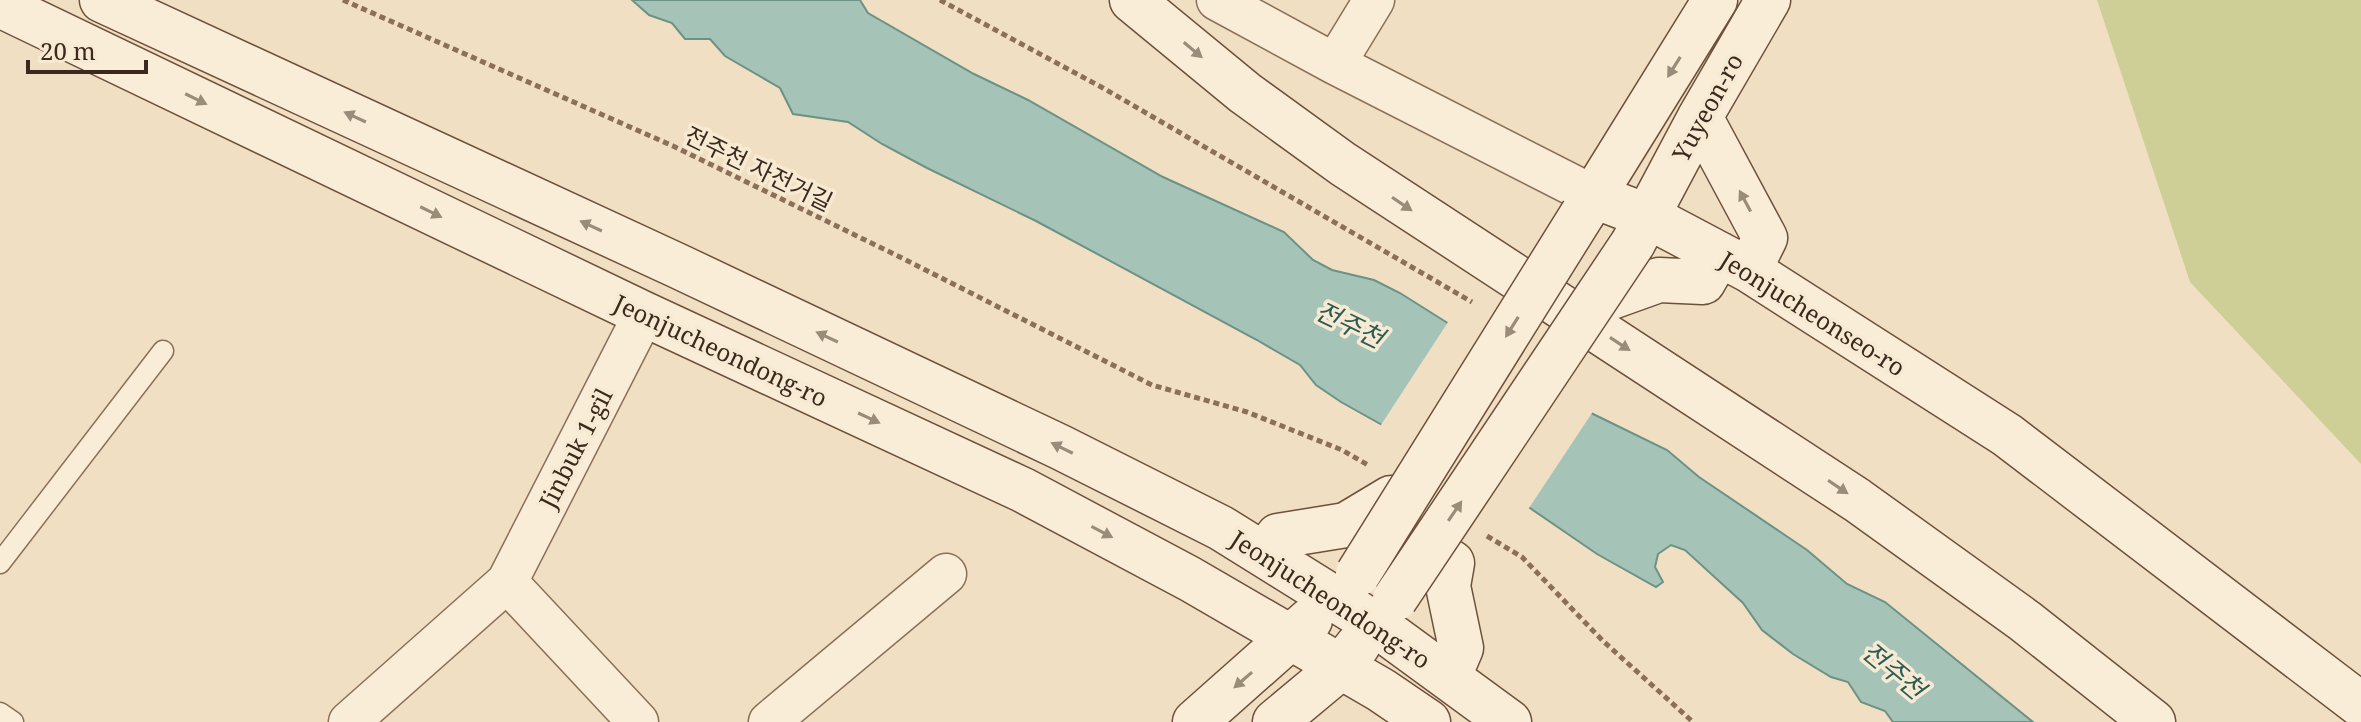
<svg xmlns="http://www.w3.org/2000/svg" width="2361" height="722" viewBox="0 0 2361 722" font-family="'Noto Serif','Noto Sans KR',serif">
  <style>
    .green { fill: #cecf96 }
    .water { fill: #a6c3b8; stroke: #6c9285; stroke-width: 2 }
    .pier { fill: #f0dfc3 }
    .lines { fill: none; stroke-linecap: round; stroke-linejoin: round }
    .lane-casing { stroke: #8c6f59; stroke-width: 23 }
    .street-casing { stroke: #8c6f59; stroke-width: 43 }
    .secondary-casing { stroke: #6e503c; stroke-width: 47 }
    .path { stroke: #8c6f59; stroke-width: 5; stroke-dasharray: 6 4; stroke-linecap: butt }
    .lane { stroke: #faedd7; stroke-width: 20 }
    .street { stroke: #faedd7; stroke-width: 40 }
    .secondary { stroke: #faedd7; stroke-width: 44 }
    .secondary-bridge-casing { stroke: #6e503c; stroke-width: 47; stroke-linecap: butt }
    .secondary-bridge { stroke: #faedd7; stroke-width: 44 }
    .oneway { fill: #9a8b7a }
    .labels { text-anchor: middle; dominant-baseline: central; stroke-width: 7; stroke-linejoin: round; paint-order: stroke }
    .street-label { font-size: 24px; fill: #3b291e; stroke: #f7ead3 }
    .water-label { font-size: 26px; font-style: italic; fill: #2c5b54; stroke: #f7ead3 }
  </style>
  <rect width="100%" height="100%" fill="#f0dfc3"/>
  <path class="green" d="M 2097,0 L 2361,0 L 2361,464 L 2190,282 Z"/>
  <path class="water" d="M 632,0 L 860,0 L 868,13 L 974,74 L 1028,100 L 1163,177 L 1284,232 L 1313,260 L 1332,270 L 1374,280 L 1400,293 L 1589,412 L 1667,450 L 1699,477 L 1807,550 L 1847,584 L 1885,602 L 2033,722 L 1893,722 L 1885,711 L 1861,702 L 1848,682 L 1831,677 L 1793,654 L 1762,630 L 1743,603 L 1685,550 L 1671,545 L 1658,554 L 1655,567 L 1663,582 L 1656,587 L 1597,554 L 1527,506 L 1341,402 L 1316,385 L 1300,365 L 1257,340 L 1036,221 L 927,168 L 882,144 L 848,122 L 793,114 L 780,88 L 725,56 L 710,39 L 685,39 L 672,23 L 649,15 Z"/>
  <path class="pier" d="M 1450,319 L 1594,410 L 1527,511 L 1379,428 Z"/>
  <g class="lines">
    <g class="lane-casing">
      <path id="lane" d="M 0,563 L 163,351
        M 0,713 L 13,722"/>
    </g>
    <g class="street-casing">
      <path id="street" d="M 1217,0 L 1335,64 L 1594,196
        M 1335,64 L 1374,0
        M 507,582 L 638,722
        M 349,722 L 507,582 L 644,314
        M 769,722 L 946,574"/>
    </g>
    <g class="secondary-casing">
      <path id="secondary" d="M 102,0 L 678,266 L 1060,447 L 1221,528 L 1375,624 L 1509,722
        M 1132,0 L 1245,93 L 1343,164 L 1857,500 L 2025,621 L 2153,722
        M 0,5 L 644,314 L 1023,490 L 1190,579 L 1381,690 L 1428,722
        M 1700,117 L 1765,238 L 1749,270
        M 1594,196 L 1649,217 L 1749,270 L 2007,435 L 2361,705
        M 1583,213 L 1715,0
        M 1633,243 L 1700,117 L 1768,0
        M 1592,304 L 1659,280 L 1703,282 L 1719,254
        M 1429,548 L 1452,563 L 1448,586 L 1461,648 L 1449,676
        M 1265,554 L 1278,536 L 1346,525 L 1391,498 L 1400,506
        M 1195,722 L 1310,620
        M 1275,722 L 1341,667 L 1358,645"/>
    </g>
    <path class="path" d="M 343,0 L 673,146 L 902,258 L 1152,385 L 1247,412 L 1342,450 L 1368,465
      M 940,0 L 1103,88 L 1472,302
      M 1487,536 L 1522,557 L 1603,641 L 1693,722"/>
    <use href="#lane" class="lane"/>
    <use href="#street" class="street"/>
    <use href="#secondary" class="secondary"/>
    <g class="secondary-bridge-casing">
      <path id="secondary-bridge" d="M 1358,574 L 1583,213
        M 1395,599 L 1633,243"/>
    </g>
    <use href="#secondary-bridge" class="secondary-bridge"/>
  </g>
  <defs><path id="oneway-solid" d="M-6-.8H1V-3.2L6.5 0L1 3.2V.8H-6Z" transform="scale(2)"/></defs>
  <g class="oneway">
    <use href="#oneway-solid" transform="translate(1193 50) rotate(40)"/>
    <use href="#oneway-solid" transform="translate(1674 67) rotate(122)"/>
    <use href="#oneway-solid" transform="translate(196 99) rotate(26)"/>
    <use href="#oneway-solid" transform="translate(355 117) rotate(-155)"/>
    <use href="#oneway-solid" transform="translate(1745 201) rotate(-118)"/>
    <use href="#oneway-solid" transform="translate(1402 204) rotate(34)"/>
    <use href="#oneway-solid" transform="translate(431 212) rotate(26)"/>
    <use href="#oneway-solid" transform="translate(591 226) rotate(-155)"/>
    <use href="#oneway-solid" transform="translate(1512 327) rotate(122)"/>
    <use href="#oneway-solid" transform="translate(827 337) rotate(-155)"/>
    <use href="#oneway-solid" transform="translate(1620 344) rotate(33)"/>
    <use href="#oneway-solid" transform="translate(869 418) rotate(25)"/>
    <use href="#oneway-solid" transform="translate(1062 448) rotate(-154)"/>
    <use href="#oneway-solid" transform="translate(1838 487) rotate(34)"/>
    <use href="#oneway-solid" transform="translate(1455 511) rotate(-56)"/>
    <use href="#oneway-solid" transform="translate(1102 532) rotate(28)"/>
    <use href="#oneway-solid" transform="translate(1243 680) rotate(139)"/>
  </g>
  <g class="labels">
    <g class="street-label">
      <text transform="translate(1707 107) rotate(-61)">Yuyeon-ro</text>
      <text transform="translate(759 168) rotate(26)">전주천 자전거길</text>
      <text transform="translate(1813 313) rotate(32)">Jeonjucheonseo-ro</text>
      <text transform="translate(721 350) rotate(25)">Jeonjucheondong-ro</text>
      <text transform="translate(575 448) rotate(-63)">Jinbuk 1-gil</text>
      <text transform="translate(1331 599) rotate(33)">Jeonjucheondong-ro</text>
    </g>
    <g class="water-label">
      <text transform="translate(1350 324) rotate(26)">전주천</text>
      <text transform="translate(1894 670) rotate(40)">전주천</text>
    </g>
  </g>
  <path d="M28 60v12h118v-12" fill="none" stroke="#3b291e" stroke-width="4"/>
  <text x="40" y="60" font-size="24" fill="#3b291e" stroke="#f7ead3" stroke-width="6" paint-order="stroke">20 m</text>
</svg>
